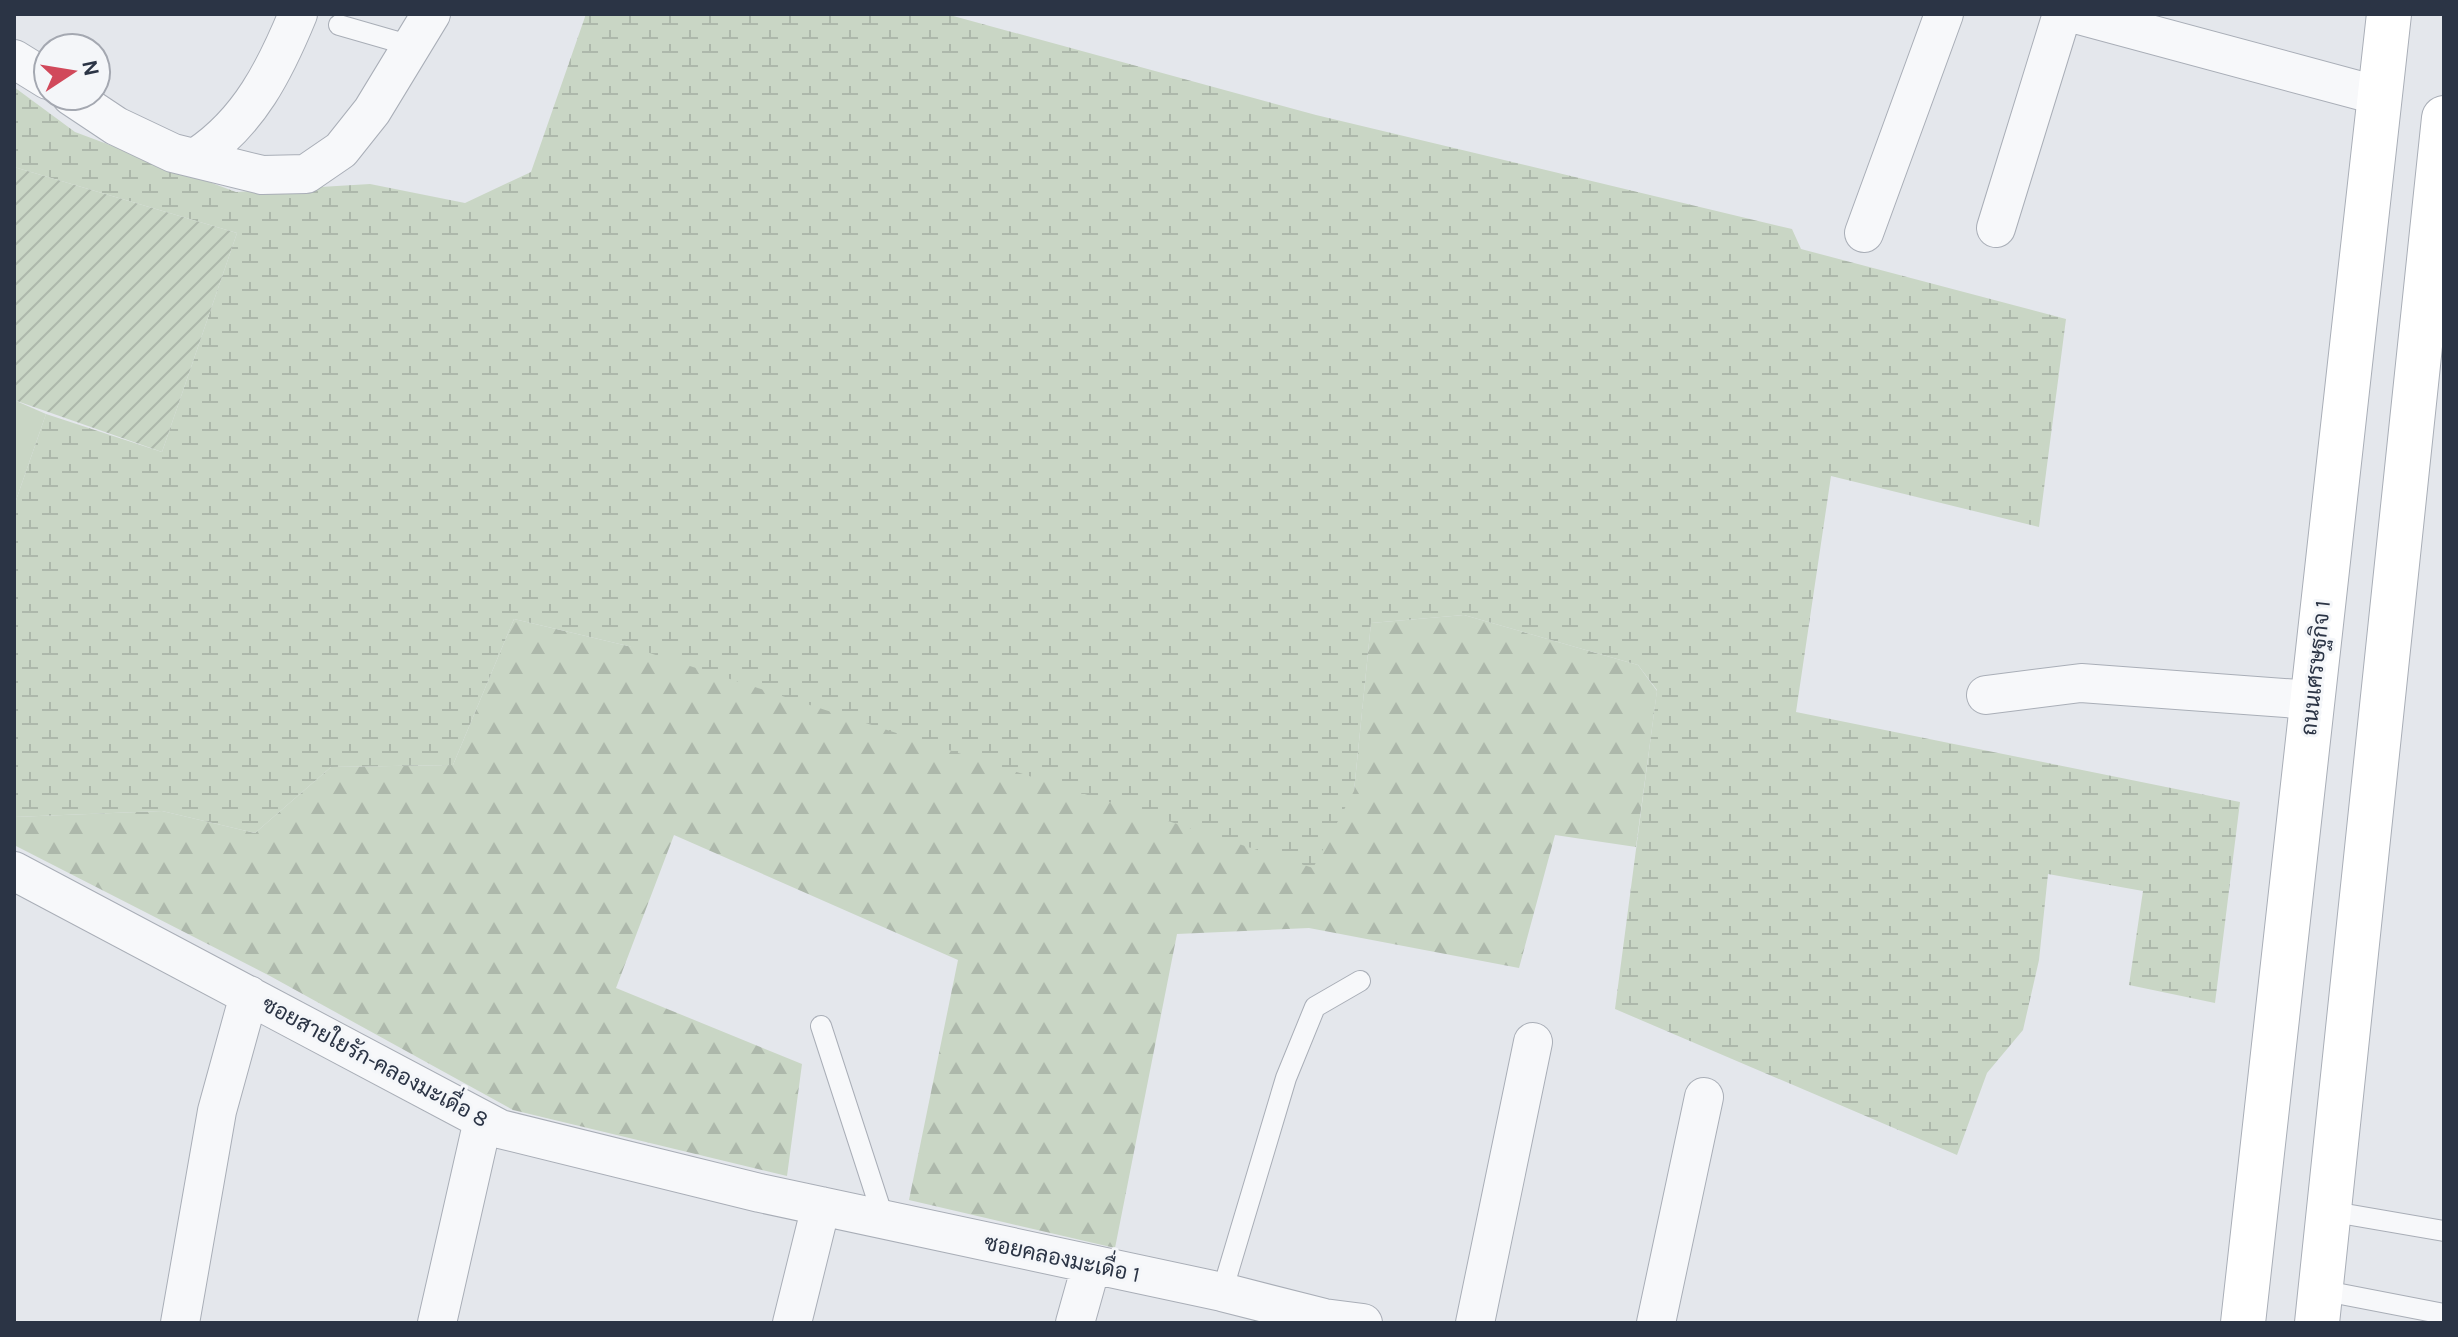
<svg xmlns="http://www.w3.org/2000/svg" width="2458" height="1337" viewBox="0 0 2458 1337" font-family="Karla,Sarabun,sans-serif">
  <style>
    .grass { fill: #c9d6c5 }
    .forest { fill: url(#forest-firs) }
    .wetland { fill: url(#wetland-marsh) }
    .garden { fill: url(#garden-furrows) }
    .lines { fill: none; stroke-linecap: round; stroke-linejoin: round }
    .lane-casing { stroke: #a9aeb7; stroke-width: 22 }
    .street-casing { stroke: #a9aeb7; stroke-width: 40 }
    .secondary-casing { stroke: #a9aeb7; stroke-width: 46 }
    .lane { stroke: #f7f8fa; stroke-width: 20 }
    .street { stroke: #f7f8fa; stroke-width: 38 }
    .secondary { stroke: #fff; stroke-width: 44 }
    .labels { text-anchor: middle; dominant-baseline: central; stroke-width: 6; stroke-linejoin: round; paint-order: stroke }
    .street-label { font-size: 22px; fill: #2b3445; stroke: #f4f6f9 }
  </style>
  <defs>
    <pattern id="forest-firs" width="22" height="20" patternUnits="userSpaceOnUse" patternTransform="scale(2)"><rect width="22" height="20" fill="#c9d6c5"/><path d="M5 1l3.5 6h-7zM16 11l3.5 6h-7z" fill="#adb8ab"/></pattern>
    <pattern id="wetland-marsh" width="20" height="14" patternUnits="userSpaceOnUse" patternTransform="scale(2)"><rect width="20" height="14" fill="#c9d6c5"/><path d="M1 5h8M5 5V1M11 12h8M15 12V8" fill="none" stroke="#adb8ab"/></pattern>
    <pattern id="garden-furrows" width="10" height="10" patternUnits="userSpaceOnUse" patternTransform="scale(2)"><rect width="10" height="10" fill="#c9d6c5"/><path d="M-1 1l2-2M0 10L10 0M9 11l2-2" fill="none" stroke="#adb8ab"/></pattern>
  </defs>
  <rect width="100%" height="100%" fill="#e4e7ec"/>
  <path class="grass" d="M 14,400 L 46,414 L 14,506 Z"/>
  <path class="forest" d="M 1464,615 L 1638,665 L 1657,691 L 1636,847 L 1555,835 L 1519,968 L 1309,928 L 1177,934 L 1115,1248 L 909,1200 L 958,960 L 674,835 L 616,988 L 802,1064 L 787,1176 L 513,1110 L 270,976 L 14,845 L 14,817 L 162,811 L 255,833 L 331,767 L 453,765 L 514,619 L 628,646 L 1354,791 L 1371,623 Z"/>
  <path class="wetland" d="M 586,14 L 946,14 L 1316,115 L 1792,229 L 1801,249 L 2066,319 L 2039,527 L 1831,476 L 1796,712 L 2240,802 L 2215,1003 L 2129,985 L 2143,891 L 2048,874 L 2039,960 L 2023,1030 L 1987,1073 L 1957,1155 L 1615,1009 L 1657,690 L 1638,665 L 1464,615 L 1371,623 L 1354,791 L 1313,868 L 628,646 L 514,619 L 453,765 L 331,767 L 255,833 L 162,811 L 14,817 L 14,506 L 46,414 L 162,452 L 237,233 L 14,167 L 14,87 L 75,132 L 236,192 L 370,184 L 465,203 L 531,172 Z"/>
  <path class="garden" d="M 14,167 L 237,233 L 162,452 L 14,400 Z"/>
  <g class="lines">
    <g class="lane-casing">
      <path id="lane" d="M 339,25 L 412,46
        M 821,1026 L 884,1220
        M 2328,1211 L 2444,1231
        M 2320,1290 L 2444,1314
        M 1222,1292 L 1286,1078 L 1315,1007 L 1360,981"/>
    </g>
    <g class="street-casing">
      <path id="street" d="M 2075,14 L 2380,96
        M 14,59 L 48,80
        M 71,96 L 116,126 L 173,153 L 262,175 L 306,174 L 341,150 L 372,111 L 431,14
        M 198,156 C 249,122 275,70 298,14
        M 1996,228 L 2062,14
        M 1864,233 L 1944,14
        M 1986,695 L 2081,683 L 2312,700
        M 14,871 L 500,1129 L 760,1193 L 1222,1292 L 1324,1318 L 1363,1323
        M 180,1323 L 217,1111 L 249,995
        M 437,1323 L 483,1120
        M 792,1323 L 821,1206
        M 1075,1323 L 1091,1266
        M 1475,1323 L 1533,1042
        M 1656,1323 L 1704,1097"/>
    </g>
    <g class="secondary-casing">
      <path id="secondary" d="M 2243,1323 L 2389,14
        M 2317,1323 L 2444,118"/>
    </g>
    <use href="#lane" class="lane"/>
    <use href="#street" class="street"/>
    <use href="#secondary" class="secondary"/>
  </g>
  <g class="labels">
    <g class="street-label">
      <text transform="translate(2316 668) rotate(-84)">ถนนเศรษฐกิจ 1</text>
      <text transform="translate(375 1062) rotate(28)">ซอยสายใยรัก-คลองมะเดื่อ 8</text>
      <text transform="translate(1062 1259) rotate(12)">ซอยคลองมะเดื่อ 1</text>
    </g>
  </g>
  <rect width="2458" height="1337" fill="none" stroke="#2b3445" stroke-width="32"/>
  <g transform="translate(72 72) rotate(78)"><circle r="38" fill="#f4f6f9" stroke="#a4a8b1" stroke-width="2"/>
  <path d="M0-6L14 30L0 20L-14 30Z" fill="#d1495b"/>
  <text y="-12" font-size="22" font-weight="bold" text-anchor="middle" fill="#2b3445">N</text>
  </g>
</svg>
